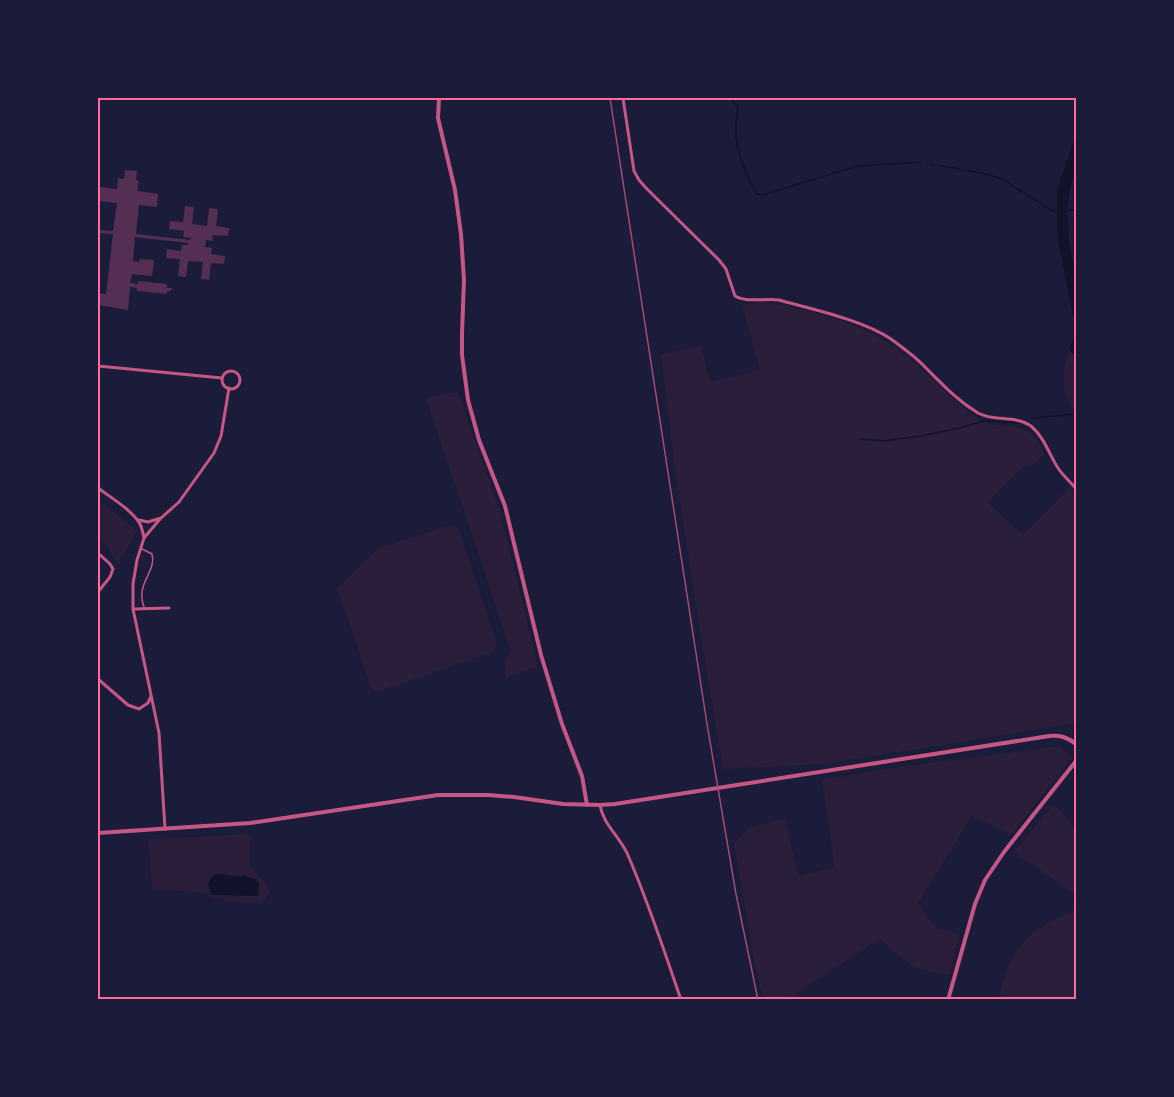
<svg xmlns="http://www.w3.org/2000/svg" width="1174" height="1097" viewBox="0 0 1174 1097" font-family="Overpass,sans-serif">
  <style>
    .green { fill: #2a1e3b; fill-rule: evenodd }
    .water { fill: #12122b }
    .lines { fill: none; stroke-linecap: round; stroke-linejoin: round }
    .stream { stroke: #12122b; stroke-width: 1.5 }
    .building { fill: #542f53 }
    .service { stroke: #c65784; stroke-width: 1.5 }
    .minor { stroke: #c65784; stroke-width: 3 }
    .tertiary { stroke: #c65784; stroke-width: 4 }
    .rail { stroke: #a44b75; stroke-width: 1.5 }
    .neatline { fill: none; stroke: #ff6b9d; stroke-width: 2 }
  </style>
  <rect width="100%" height="100%" fill="#1b1b3a"/>
  <path class="green" d="M 765,301 C 813,311 867,323 905,355 C 922,368 937,384 953,398 C 960,404 966,411 974,416 C 978,419 985,423 990,424 C 1017,429 1034,423 1044,455 L 1029,468 L 1025,465 L 987,502 L 1023,535 L 1070,487 L 1076,495 L 1076,723 L 825,764 L 723,769 L 697,613 L 674,463 L 661,354 L 701,346 L 710,382 L 760,370 L 742,305 Z
    M 1069,349 L 1072,353 L 1076,355 L 1076,412 L 1075,412 L 1064,392 L 1064,368 Z
    M 458,392 L 500,511 L 538,666 L 506,678 L 504,662 L 511,650 L 426,399 L 432,396 Z
    M 98,499 L 137,531 L 118,565 L 106,544 L 98,537 Z
    M 454,524 L 457,526 L 497,646 L 494,652 L 376,692 L 372,689 L 339,593 L 335,590 L 379,548 Z
    M 1059,746 L 1072,758 L 1011,835 L 972,816 L 918,903 L 936,928 L 960,934 L 949,976 L 913,967 L 880,939 L 796,993 L 798,999 L 763,999 L 753,955 L 734,844 L 748,828 L 785,818 L 798,875 L 835,868 L 822,780 L 892,768 Z
    M 1054,804 L 1076,829 L 1076,895 L 1014,852 Z
    M 251,834 L 249,865 L 265,882 L 270,891 L 262,903 L 229,902 L 198,892 L 152,890 L 148,839 ZM 225,874 L 237,876 L 246,875 L 238,894 L 211,894 Z
    M 1076,909 L 1076,999 L 998,999 C 1006,969 1015,943 1043,926 C 1053,919 1065,915 1076,909 Z"/>
  <path class="water" d="M 1076,135 L 1076,165 L 1070,189 L 1067,209 L 1069,241 L 1076,278 L 1076,355 L 1072,353 L 1069,349 L 1076,334 L 1076,329 L 1058,241 L 1057,220 L 1057,190 Z
    M 217,874 C 224,874 230,876 237,876 C 247,877 252,875 259,883 L 258,896 L 211,895 L 208,885 L 211,877 Z"/>
  <g class="lines">
    <path class="stream" d="M 730,98 L 738,107 C 737,116 735,126 736,136 C 737,152 748,181 757,194 L 763,195 L 857,166 L 921,162
      M 931,164 L 986,174 L 1002,179 L 1053,211 L 1057,211
      M 1069,210 L 1076,210
      M 1031,418 L 1076,414
      M 861,439 L 884,441 L 921,436 L 960,428 L 984,421 L 1022,423"/>
  </g>
  <path class="building" d="M 125,170 L 137,171 L 136,180 L 139,181 L 137,191 L 158,194 L 157,207 L 139,205 L 136,234 L 190,240 L 191,238 L 183,237 L 184,231 L 169,229 L 170,221 L 183,222 L 185,206 L 194,207 L 192,224 L 207,226 L 209,208 L 218,209 L 216,226 L 229,228 L 228,236 L 213,235 L 212,241 L 206,240 L 205,247 L 212,248 L 211,254 L 225,256 L 224,264 L 211,263 L 209,280 L 201,279 L 203,262 L 188,261 L 186,277 L 178,276 L 180,259 L 166,258 L 167,249 L 181,251 L 182,245 L 188,245 L 188,243 L 135,237 L 133,261 L 139,262 L 140,259 L 154,260 L 152,276 L 132,274 L 130,283 L 138,284 L 138,281 L 167,284 L 167,288 L 172,288 L 171,291 L 167,291 L 167,294 L 137,291 L 137,288 L 130,287 L 128,310 L 98,305 L 98,293 L 106,294 L 113,234 L 98,233 L 98,230 L 113,231 L 117,203 L 98,201 L 100,187 L 117,189 L 118,178 L 124,179 Z"/>
  <g class="lines">
    <path class="service" d="M 142,549 L 152,554 C 157,572 135,583 144,607"/>
    <path class="minor" d="M 623,98 L 634,171 L 639,180 L 647,189 L 719,260 L 726,269 L 735,296 C 747,303 765,298 779,300 C 811,309 863,320 891,339 C 903,348 916,357 926,368 C 943,385 957,400 978,413 C 994,422 1016,415 1031,426 C 1044,437 1049,454 1058,468 C 1063,476 1071,482 1076,489
      M 98,366 L 222,378
      M222 380a9 9 0 1 1 18 0a9 9 0 1 1-18 0Z
      M 98,488 C 110,497 132,510 140,524 C 142,528 143,533 144,538
      M 139,520 L 148,522 L 161,518
      M 98,553 L 110,564 L 113,569 L 110,577 L 98,592
      M 133,609 L 169,608
      M 98,679 L 128,705 L 139,709 L 148,703 L 151,696
      M 600,805 C 603,824 619,836 627,853 C 648,901 664,950 681,1000
      M 165,829 L 159,733 L 133,609 L 133,584 L 137,560 L 144,538 L 160,519 L 179,502 L 214,453 L 221,436 L 229,388"/>
    <path class="tertiary" d="M 439,98 L 438,118 L 455,190 L 461,234 L 464,280 L 462,333 L 462,355 L 468,400 L 479,440 L 505,506 L 541,655 L 562,724 L 582,776 L 587,805
      M 98,833 L 250,823 L 438,795 L 488,795 L 514,797 L 563,804 L 600,805 L 615,804 L 1049,736 C 1060,735 1067,737 1076,744
      M 948,1000 L 975,904 L 985,880 L 1004,852 L 1076,761"/>
    <path class="rail" d="M 610,98 L 707,724 L 736,894 L 758,1000"/>
  </g>
  <rect width="1174" height="1097" fill="none" stroke="#1b1b3a" stroke-width="198"/>
  <rect x="99" y="99" width="976" height="899" class="neatline"/>
</svg>
